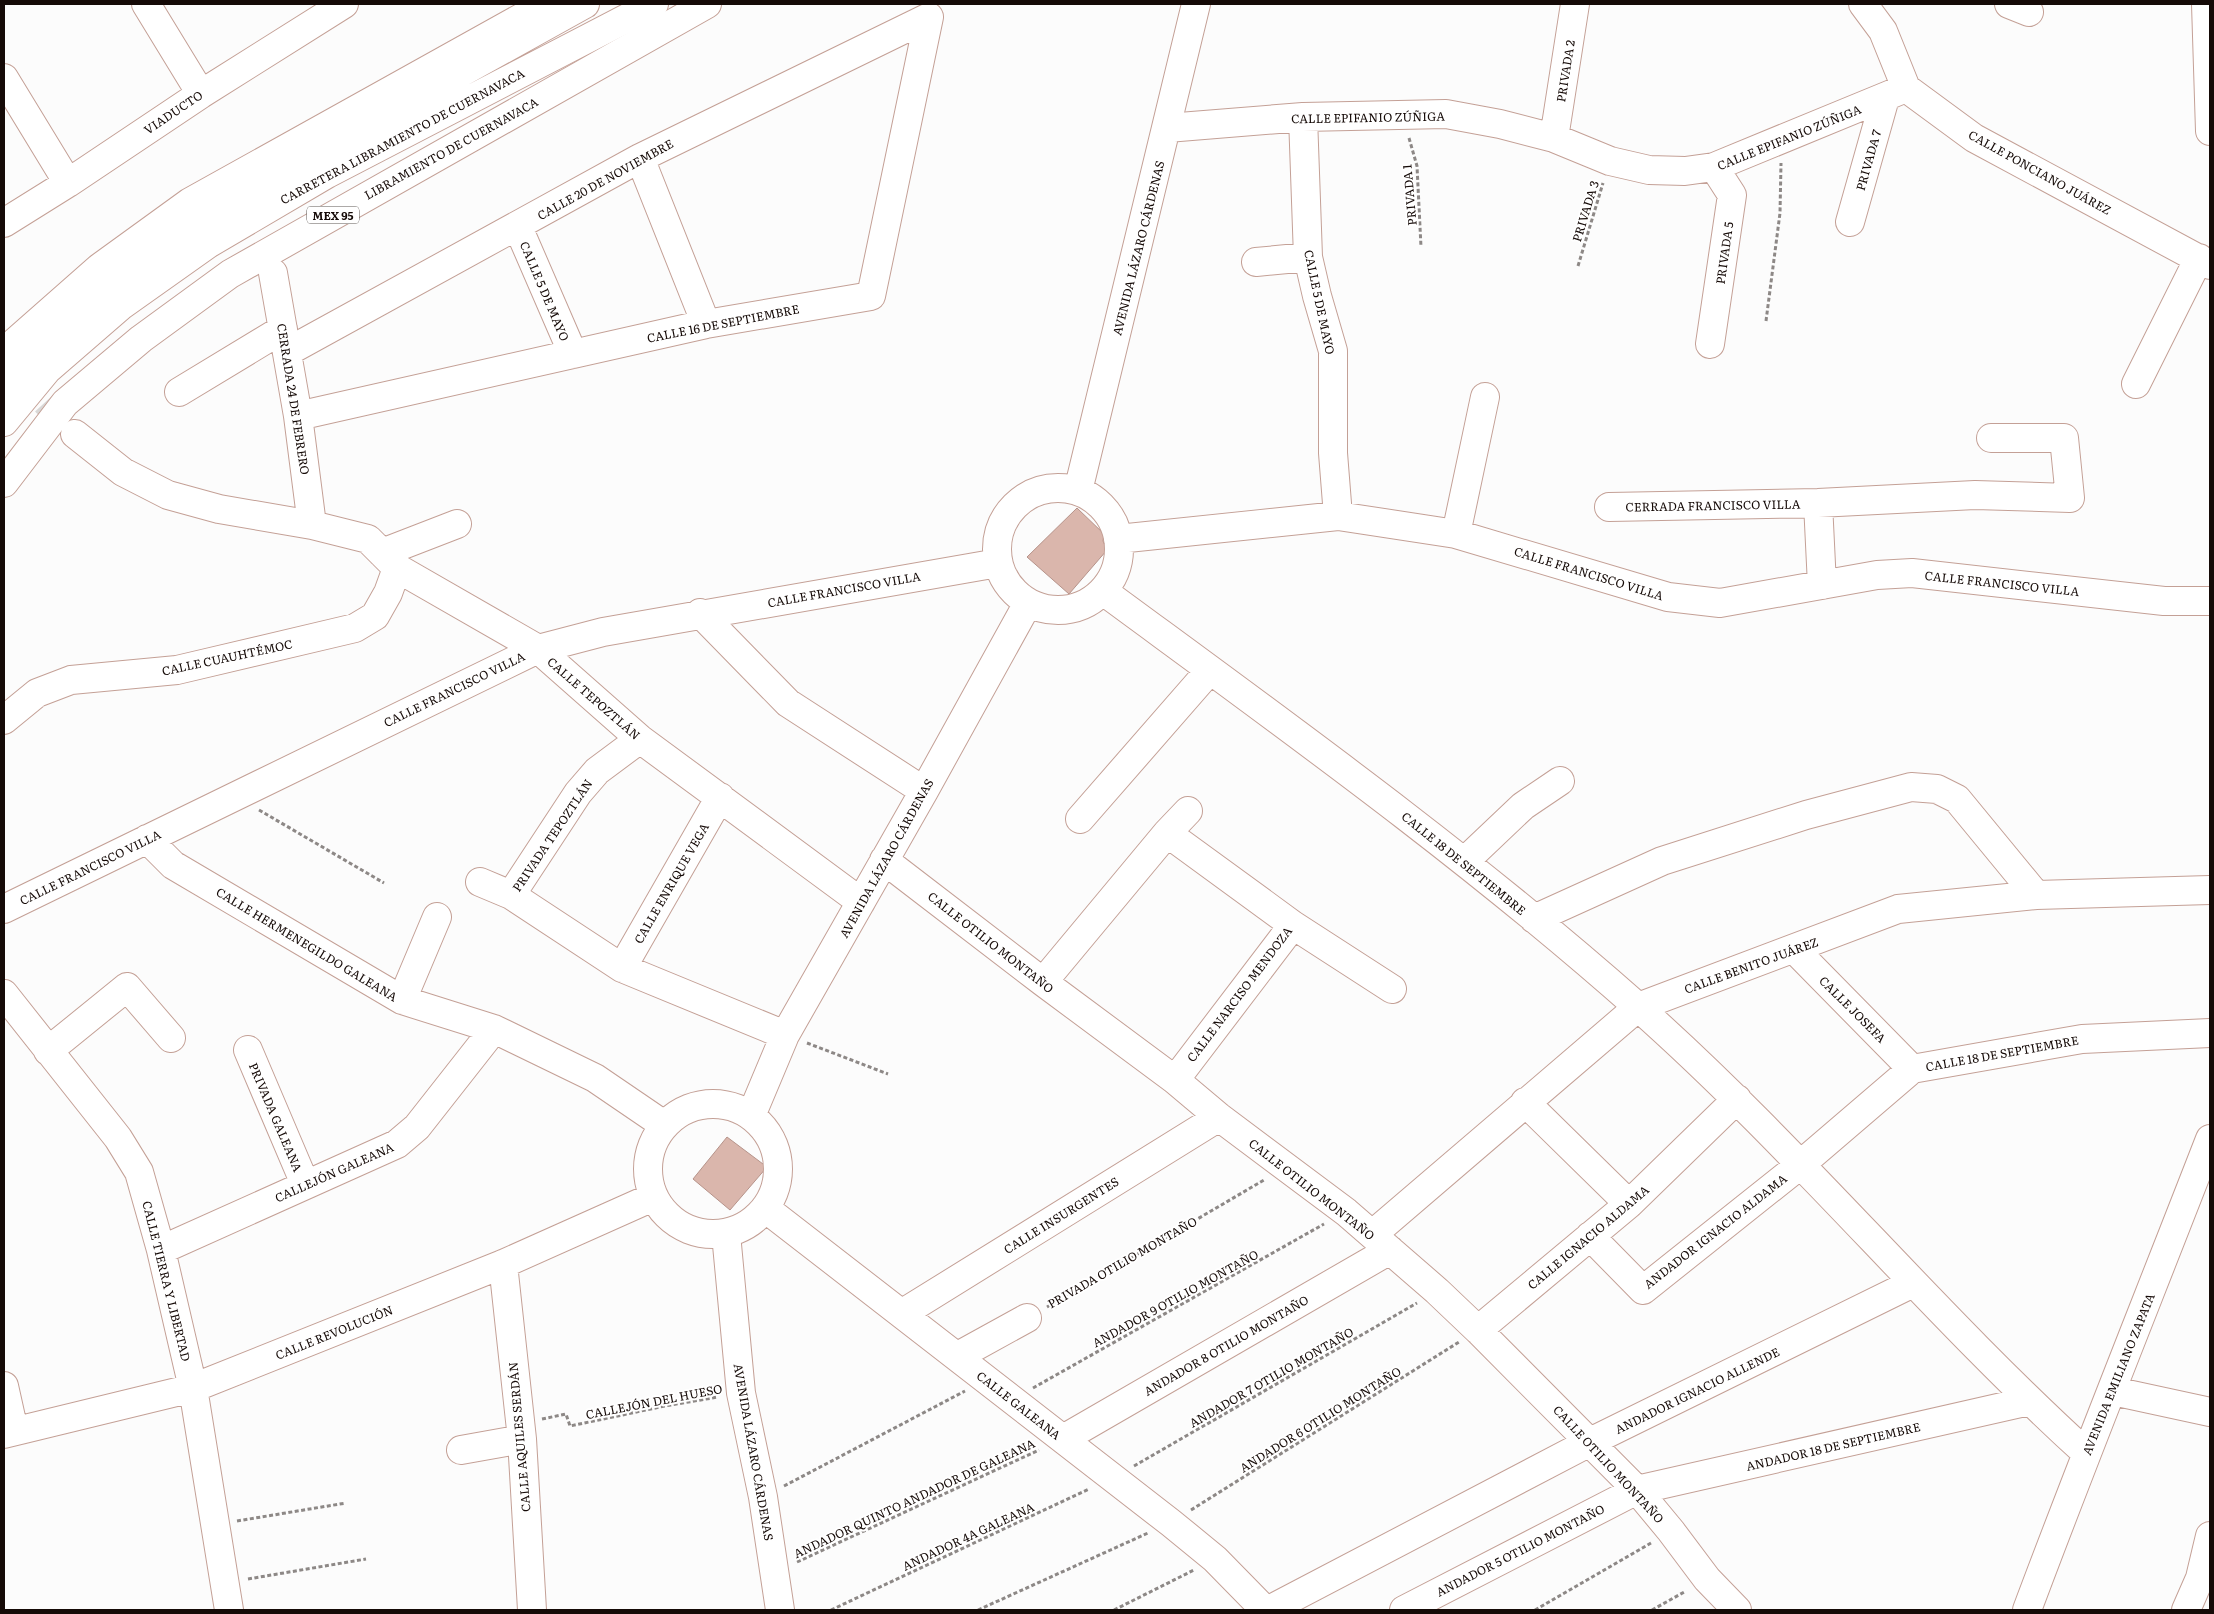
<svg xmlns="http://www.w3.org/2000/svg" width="2214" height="1614" viewBox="0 0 2214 1614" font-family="Literata,serif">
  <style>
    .building { fill: #dab6ac; stroke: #b6938a }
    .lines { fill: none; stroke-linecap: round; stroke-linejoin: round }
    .minor-tunnel { stroke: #d9d8d7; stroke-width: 28; stroke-dasharray: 28 14; stroke-linecap: butt }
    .minor-casing { stroke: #c4a096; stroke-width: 30 }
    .major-casing { stroke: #c4a096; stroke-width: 30 }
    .highway-casing { stroke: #c4a096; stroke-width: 30 }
    .path { stroke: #8d8886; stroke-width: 3; stroke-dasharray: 4 2.5; stroke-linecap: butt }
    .minor { stroke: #fff; stroke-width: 28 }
    .major { stroke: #fff; stroke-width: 28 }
    .highway { stroke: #fff; stroke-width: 28 }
    .labels { text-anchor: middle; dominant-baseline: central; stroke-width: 4; stroke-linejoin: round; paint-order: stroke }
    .shield { fill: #fff; stroke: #5b5451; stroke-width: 1 }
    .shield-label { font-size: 11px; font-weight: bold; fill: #150a07 }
    .street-label { font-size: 12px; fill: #150a07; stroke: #fff }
  </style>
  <rect width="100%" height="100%" fill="#fcfcfc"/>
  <path class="building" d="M 1077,508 L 1104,534 L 1103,541 L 1107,550 L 1069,594 L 1027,557 Z
    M 727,1137 L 767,1167 L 730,1210 L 693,1179 Z"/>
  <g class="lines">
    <path class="minor-tunnel" d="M 17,371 L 72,431"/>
    <g class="minor-casing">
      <path id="minor" d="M 146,4 L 201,94
        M 1863,4 L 1883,31 L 1906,88 L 1974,138 L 2210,265
        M 2009,4 L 2029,12
        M 2206,4 L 2210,131
        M 4,78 L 68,183
        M 1303,117 L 1308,257 L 1317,296 L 1333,351 L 1333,453 L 1338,516
        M 1167,128 L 1303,117 L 1446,114 L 1500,124 L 1554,138 L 1610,161 L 1649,170 L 1685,171 L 1714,167 L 1906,88
        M 1554,138 L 1575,4
        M 640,158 L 706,324
        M 1850,222 L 1885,98
        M 4,223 L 68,183 L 201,94 L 344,4
        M 518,227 L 573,354
        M 1256,262 L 1308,257
        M 273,273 L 298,416 L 312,525
        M 1710,344 L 1732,195 L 1714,167
        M 287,352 L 640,158 L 929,17
        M 2136,384 L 2199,258
        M 179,392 L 283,329
        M 298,416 L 706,324 L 871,296 L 929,17
        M 75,434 L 123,472 L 168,495 L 219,509 L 312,525 L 368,539 L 397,568 L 538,649 L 640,739 L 861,902
        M997 549a61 61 0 1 1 122 0a61 61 0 1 1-122 0Z
        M 1078,491 L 1196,4
        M 1818,503 L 1822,585
        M 1609,507 L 1818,503 L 1975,495 L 2070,498 L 2064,438 L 1991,438
        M 1456,534 L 1485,397
        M 1118,539 L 1338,516 L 1456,534 L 1668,597 L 1720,603 L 1877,575 L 1912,573 L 2164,601 L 2210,601
        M 382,553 L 457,524
        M 1103,591 C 1285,725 1469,857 1638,1007 C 1796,1147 1930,1311 2086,1453
        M 700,613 L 788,703 L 924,791
        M 4,720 L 37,693 L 71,680 L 177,670 L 355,628 L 375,616 L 388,593 L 397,568
        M 1080,819 L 1210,670
        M 1167,833 L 1293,925 L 1392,989
        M 147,839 L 173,865 L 402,1000 L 494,1029 L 595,1078 L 664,1125
        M 884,860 L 1043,982 L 1175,1080 L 1219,1117 L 1346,1212 L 1437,1291 L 1478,1330 L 1637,1490 L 1671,1531 L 1707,1579 L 1737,1610
        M 1465,861 L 1523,806 L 1560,781
        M 480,882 L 511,895 L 622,968 L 785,1035
        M 511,895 L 578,793 L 597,771 L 640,739
        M 4,909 L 538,649 L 603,632 L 998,563
        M 1534,919 L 1662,861 L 1806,815 L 1911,787 L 1937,789 L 1957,799 L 2036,895
        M 1794,949 L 1912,1069
        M 622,968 L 720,797
        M 1043,982 L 1167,833 L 1188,811
        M 4,994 L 118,1138 L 139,1172 L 161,1250 L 193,1388 L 229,1610
        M 402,1000 L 437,917
        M 248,1050 L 305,1184
        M 48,1051 L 127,987 L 171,1038
        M 1175,1080 L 1293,925
        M 1525,1102 L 1629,1204
        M648 1169a65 65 0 1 1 130 0a65 65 0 1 1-130 0Z
        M 751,1116 L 785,1035 L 924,791 L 1028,603
        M 765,1208 L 1171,1523 L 1215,1559 L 1265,1610
        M 726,1234 L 741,1393 L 763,1497 L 780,1610
        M 1373,1234 L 1638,1007 L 1898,909 L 2036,895 L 2210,890
        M 1590,1236 L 1643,1290 L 1800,1165 L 1912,1069 L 2082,1039 L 2210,1033
        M 161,1250 L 397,1144 L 417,1127 L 494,1029
        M 503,1264 L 522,1439 L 532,1610
        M 903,1313 L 1219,1117
        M 1478,1330 L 1629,1204 L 1737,1099
        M 958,1356 L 1027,1318
        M 4,1386 L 14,1431
        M 2113,1391 L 2210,1412
        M 4,1434 L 193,1388 L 503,1264 L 653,1197
        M 1063,1439 L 1390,1250
        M 461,1450 L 522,1439
        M 1269,1610 L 1590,1442 L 1913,1283
        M 1404,1610 L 1637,1490 L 2029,1401
        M 2027,1610 C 2086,1452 2149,1296 2210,1139
        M 2186,1610 L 2200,1578 L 2210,1536"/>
    </g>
    <g class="major-casing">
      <path id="major" d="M 4,356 L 15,342 L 99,268 L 190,202 L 546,4
        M 4,483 L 65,403 L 141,339 L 230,274 L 707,4"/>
    </g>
    <g class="highway-casing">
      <path id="highway" d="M 4,386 C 96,276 223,205 347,136 C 426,92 505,48 585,4
        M 4,422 L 47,370 L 122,305 L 208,244 L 327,174 L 654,4"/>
    </g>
    <path class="path" d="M 1409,138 L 1417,166 L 1421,247
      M 1578,266 L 1603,183
      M 1766,321 L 1780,213 L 1781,163
      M 259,810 L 384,883
      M 807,1043 L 888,1074
      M 1047,1307 L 1264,1180
      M 1033,1388 L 1324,1224
      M 542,1419 L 566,1414 L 570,1426 L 665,1406 L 718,1397
      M 1134,1466 L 1417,1303
      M 784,1486 L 965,1391
      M 1191,1510 L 1459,1342
      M 237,1521 L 346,1503
      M 797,1562 L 1039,1450
      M 248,1579 L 366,1559
      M 831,1610 L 1089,1489
      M 978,1610 L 1148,1533
      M 1114,1610 L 1194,1570
      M 1535,1610 L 1651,1543
      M 1652,1610 L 1686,1591"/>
    <use href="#minor" class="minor"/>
    <use href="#major" class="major"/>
    <use href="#highway" class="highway"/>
  </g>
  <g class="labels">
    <rect class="shield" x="307" y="206.5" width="52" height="17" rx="4"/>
    <g class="shield-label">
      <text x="333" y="215">MEX 95</text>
    </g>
    <g class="street-label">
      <text transform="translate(1565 71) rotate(-81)">PRIVADA 2</text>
      <text transform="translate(173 112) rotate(-34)">VIADUCTO</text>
      <text transform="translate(1368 117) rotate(-1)">CALLE EPIFANIO ZÚÑIGA</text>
      <text transform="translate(402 136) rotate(-28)">CARRETERA LIBRAMIENTO DE CUERNAVACA</text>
      <text transform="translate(1789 137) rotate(-22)">CALLE EPIFANIO ZÚÑIGA</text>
      <text transform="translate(451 148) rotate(-29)">LIBRAMIENTO DE CUERNAVACA</text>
      <text transform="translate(1868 160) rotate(-74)">PRIVADA 7</text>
      <text transform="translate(2040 172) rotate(29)">CALLE PONCIANO JUÁREZ</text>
      <text transform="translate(605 179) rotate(-29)">CALLE 20 DE NOVIEMBRE</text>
      <text transform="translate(1409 195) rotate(-95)">PRIVADA 1</text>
      <text transform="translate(1585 211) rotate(-73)">PRIVADA 3</text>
      <text transform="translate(1138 248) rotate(-76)">AVENIDA LÁZARO CÁRDENAS</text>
      <text transform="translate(1724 253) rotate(-82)">PRIVADA 5</text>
      <text transform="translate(545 291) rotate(67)">CALLE 5 DE MAYO</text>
      <text transform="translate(1320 302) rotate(78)">CALLE 5 DE MAYO</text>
      <text transform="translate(723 323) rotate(-11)">CALLE 16 DE SEPTIEMBRE</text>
      <text transform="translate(294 399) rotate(81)">CERRADA 24 DE FEBRERO</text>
      <text transform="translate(1713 505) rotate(-1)">CERRADA FRANCISCO VILLA</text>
      <text transform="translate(1589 573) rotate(17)">CALLE FRANCISCO VILLA</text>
      <text transform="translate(2002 583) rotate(6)">CALLE FRANCISCO VILLA</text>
      <text transform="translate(844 589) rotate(-10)">CALLE FRANCISCO VILLA</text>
      <text transform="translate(227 657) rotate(-12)">CALLE CUAUHTÉMOC</text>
      <text transform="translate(454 689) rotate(-26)">CALLE FRANCISCO VILLA</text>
      <text transform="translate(594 698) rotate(41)">CALLE TEPOZTLÁN</text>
      <text transform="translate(552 835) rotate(-56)">PRIVADA TEPOZTLÁN</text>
      <text transform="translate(886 858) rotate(-61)">AVENIDA LÁZARO CÁRDENAS</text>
      <text transform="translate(1464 863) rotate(39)">CALLE 18 DE SEPTIEMBRE</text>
      <text transform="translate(90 867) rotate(-26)">CALLE FRANCISCO VILLA</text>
      <text transform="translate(671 883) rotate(-60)">CALLE ENRIQUE VEGA</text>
      <text transform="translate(991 942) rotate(38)">CALLE OTILIO MONTAÑO</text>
      <text transform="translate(307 944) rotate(31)">CALLE HERMENEGILDO GALEANA</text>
      <text transform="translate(1751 965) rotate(-20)">CALLE BENITO JUÁREZ</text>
      <text transform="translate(1239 994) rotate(-53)">CALLE NARCISO MENDOZA</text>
      <text transform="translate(1853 1009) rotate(45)">CALLE JOSEFA</text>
      <text transform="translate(2002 1053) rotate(-10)">CALLE 18 DE SEPTIEMBRE</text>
      <text transform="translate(276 1117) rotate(67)">PRIVADA GALEANA</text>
      <text transform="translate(334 1172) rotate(-24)">CALLEJÓN GALEANA</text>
      <text transform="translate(1312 1189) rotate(38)">CALLE OTILIO MONTAÑO</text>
      <text transform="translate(1061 1215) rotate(-32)">CALLE INSURGENTES</text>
      <text transform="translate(1715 1231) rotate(-38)">ANDADOR IGNACIO ALDAMA</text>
      <text transform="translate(1588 1237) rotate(-40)">CALLE IGNACIO ALDAMA</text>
      <text transform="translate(1122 1262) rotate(-30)">PRIVADA OTILIO MONTAÑO</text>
      <text transform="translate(167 1281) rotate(76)">CALLE TIERRA Y LIBERTAD</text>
      <text transform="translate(1175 1298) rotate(-29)">ANDADOR 9 OTILIO MONTAÑO</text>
      <text transform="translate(334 1332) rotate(-22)">CALLE REVOLUCIÓN</text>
      <text transform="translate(1226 1345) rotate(-30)">ANDADOR 8 OTILIO MONTAÑO</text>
      <text transform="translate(2118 1374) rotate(-68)">AVENIDA EMILIANO ZAPATA</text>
      <text transform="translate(1271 1377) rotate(-30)">ANDADOR 7 OTILIO MONTAÑO</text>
      <text transform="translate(1697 1390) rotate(-26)">ANDADOR IGNACIO ALLENDE</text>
      <text transform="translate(654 1401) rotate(-11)">CALLEJÓN DEL HUESO</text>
      <text transform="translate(1019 1405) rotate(38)">CALLE GALEANA</text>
      <text transform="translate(1320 1419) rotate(-32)">ANDADOR 6 OTILIO MONTAÑO</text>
      <text transform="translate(519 1437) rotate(-95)">CALLE AQUILES SERDÁN</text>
      <text transform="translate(1833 1446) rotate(-13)">ANDADOR 18 DE SEPTIEMBRE</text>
      <text transform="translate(754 1452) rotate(80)">AVENIDA LÁZARO CÁRDENAS</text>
      <text transform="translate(1609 1464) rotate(47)">CALLE OTILIO MONTAÑO</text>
      <text transform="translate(914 1498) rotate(-25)">ANDADOR QUINTO ANDADOR DE GALEANA</text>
      <text transform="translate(968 1536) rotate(-25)">ANDADOR 4A GALEANA</text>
      <text transform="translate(1520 1550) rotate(-27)">ANDADOR 5 OTILIO MONTAÑO</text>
    </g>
  </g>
  <rect width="2214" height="1614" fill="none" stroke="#150a07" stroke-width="10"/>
</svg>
